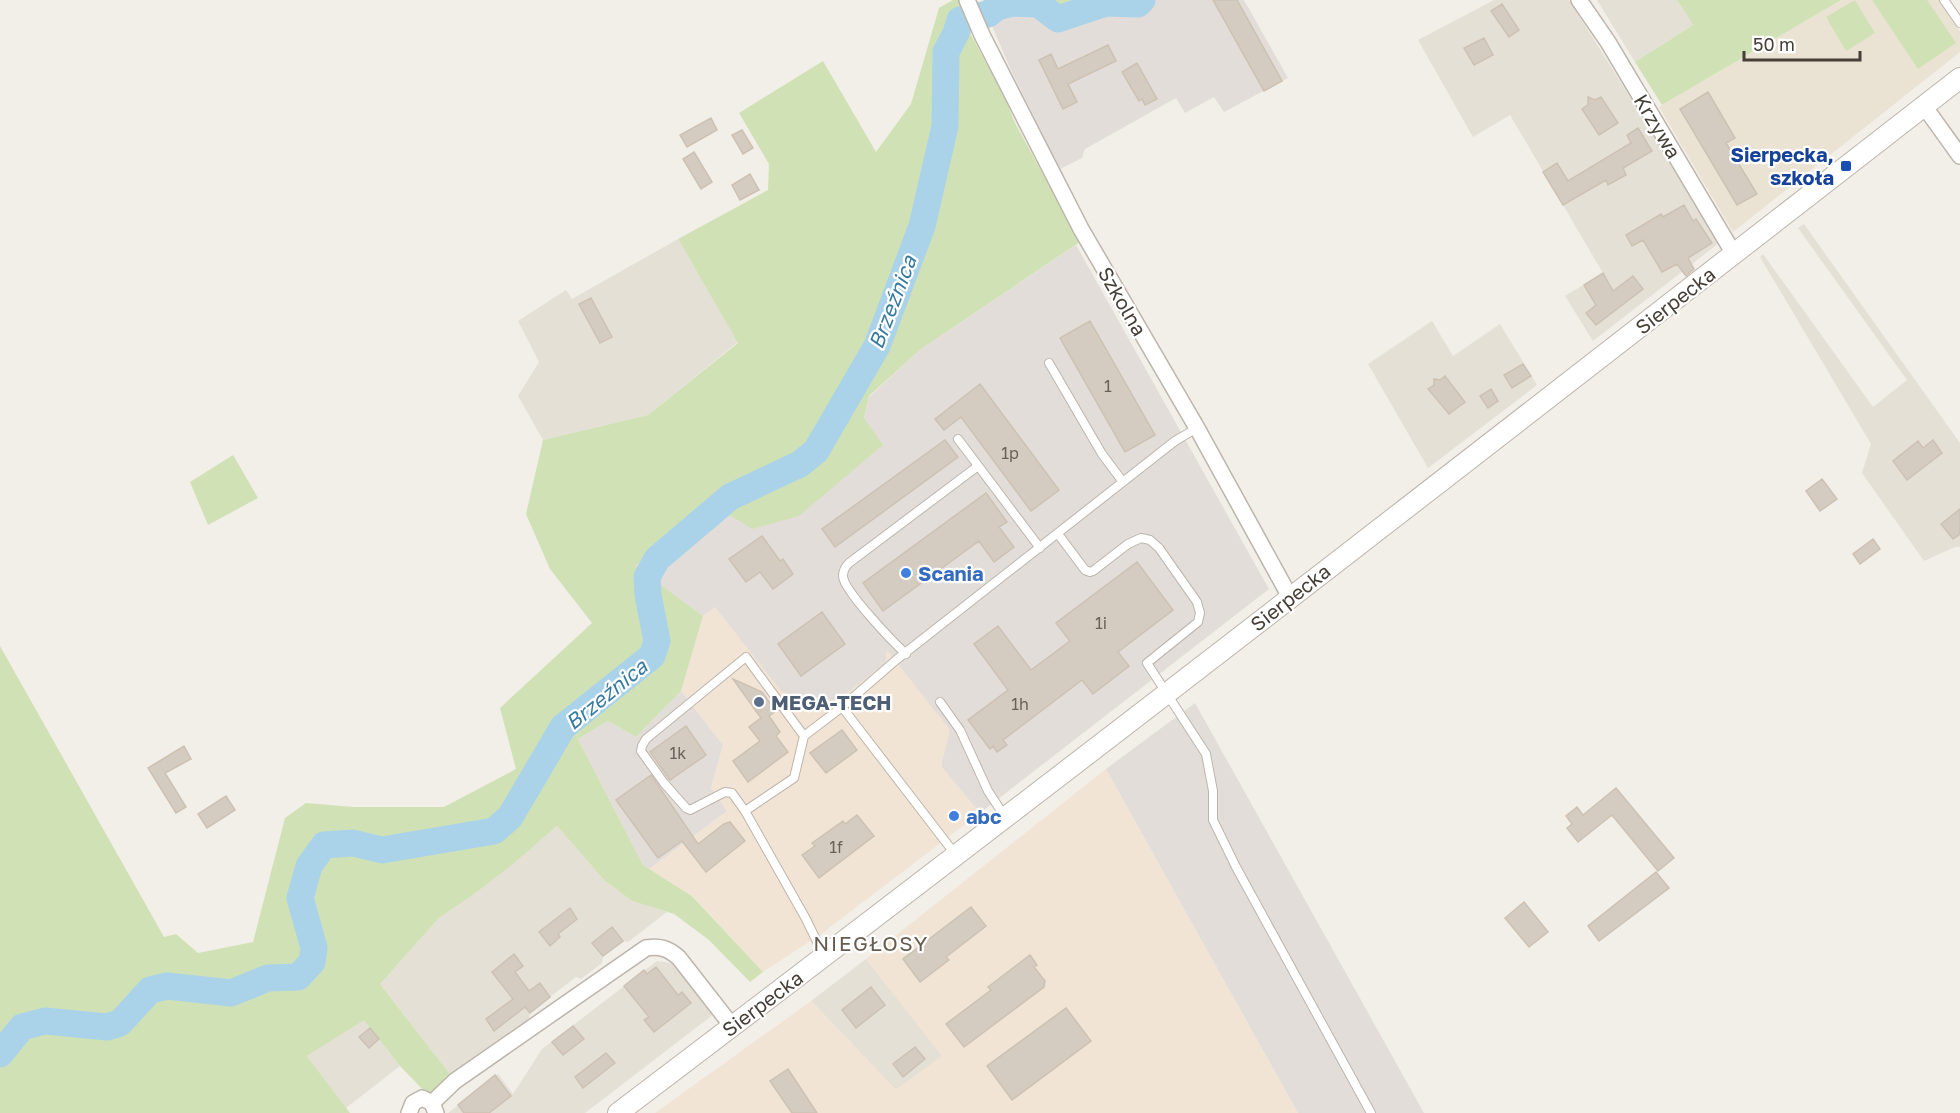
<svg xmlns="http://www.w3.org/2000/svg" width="1960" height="1113" viewBox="0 0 1960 1113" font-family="'Golos Text',sans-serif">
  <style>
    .residential { fill: #e5e0d6 }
    .commercial { fill: #f2e4d5 }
    .industrial { fill: #e2ddd9 }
    .education { fill: #eae2d3 }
    .green { fill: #d0e2b5 }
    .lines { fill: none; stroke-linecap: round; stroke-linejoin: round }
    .river { stroke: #aad3e9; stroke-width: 27 }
    .building { fill: #d5ccc1; stroke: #cdc1b2; stroke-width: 1.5 }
    .service-casing { stroke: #bdb5ab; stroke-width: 10 }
    .minor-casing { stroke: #bdb5ab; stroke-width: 18 }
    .tertiary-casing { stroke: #bdb5ab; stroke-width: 22 }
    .service { stroke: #fff; stroke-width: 8 }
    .minor { stroke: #fff; stroke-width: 15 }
    .tertiary { stroke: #fff; stroke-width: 20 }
    .transit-dot { fill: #1a4fb4; stroke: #fff; stroke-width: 2 }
    .shop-dot { fill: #3f7fe0; stroke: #fff; stroke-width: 2 }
    .service-dot { fill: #5c6f8a; stroke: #fff; stroke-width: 2 }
    .labels { text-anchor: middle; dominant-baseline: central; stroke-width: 4.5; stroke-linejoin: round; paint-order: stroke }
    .number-label { font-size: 16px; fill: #69625a }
    .street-label { font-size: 20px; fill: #453f37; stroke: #fff }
    .transit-label { font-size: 20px; font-weight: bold; fill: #164399; stroke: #fff; text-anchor: end }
    .shop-label { font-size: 20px; font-weight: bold; fill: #366cbe; stroke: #fff; text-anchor: start }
    .service-label { font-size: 20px; font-weight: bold; fill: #4e5e75; stroke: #fff; text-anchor: start }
    .water-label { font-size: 21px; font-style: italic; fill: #397a9f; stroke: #fff }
    .neighbourhood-label { font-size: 21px; letter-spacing: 1.5px; fill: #665c50; stroke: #fff }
  </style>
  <rect width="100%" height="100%" fill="#f2eee8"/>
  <path class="residential" d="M 1494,0 L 1569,0 L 1667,156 L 1719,243 L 1593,341 L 1565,296 L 1603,273 L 1510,115 L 1473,137 L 1418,40 Z
    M 1597,0 L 1677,0 L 1693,25 L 1635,62 Z
    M 1804,224 L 1960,443 L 1960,547 L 1955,547 L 1924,561 L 1862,473 L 1871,444 L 1760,257 L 1763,254 L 1873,407 L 1907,380 L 1798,228 Z
    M 678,239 L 738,342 L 648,415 L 543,440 L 518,396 L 539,362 L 518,321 L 566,290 L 572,299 Z
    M 1432,321 L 1453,356 L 1500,324 L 1537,385 L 1428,468 L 1368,364 Z
    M 557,826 L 604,880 L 632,901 L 667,912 L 628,942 L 623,941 L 613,948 L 603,956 L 602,963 L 581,979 L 576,977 L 555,993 L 530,1013 L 529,1019 L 453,1078 L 380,984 L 439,918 L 477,892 L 512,865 Z
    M 866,959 L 943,1056 L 896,1090 L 811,1001 Z
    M 657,961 L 675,964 L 714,1014 L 585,1113 L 448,1113 L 498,1074 L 513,1094 L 542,1049 Z
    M 364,1019 L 400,1066 L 346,1108 L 307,1056 Z"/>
  <path class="commercial" d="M 715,607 L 781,690 L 887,649 L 951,730 L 941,766 L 980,813 L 821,934 L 763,972 L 693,896 L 649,869 L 727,811 L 711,789 L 723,745 L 681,691 L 703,616 Z
    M 1106,769 L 1298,1113 L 655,1113 L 811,1001 L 896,1090 L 942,1056 L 866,959 Z"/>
  <path class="industrial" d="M 1147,0 L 1244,0 L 1288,78 L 1224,112 L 1214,97 L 1185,113 L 1176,98 L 1085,149 L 1082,158 L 1060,169 L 1010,68 L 990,21 L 1002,12 L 1023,14 L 1030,10 L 1042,13 L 1054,24 L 1111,7 L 1137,9 Z
    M 1076,245 L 1269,589 L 980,813 L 941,766 L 950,730 L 887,650 L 885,663 L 834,703 L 825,707 L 781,691 L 715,607 L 703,616 L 634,566 L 686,530 L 706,500 L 864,418 L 869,397 L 921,349 Z
    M 681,691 L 723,745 L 711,788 L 727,811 L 649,869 L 643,865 L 578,739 L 608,721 L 636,737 Z
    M 1195,703 L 1424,1113 L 1298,1113 L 1106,769 Z"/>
  <path class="education" d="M 1841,0 L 1939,0 L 1960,31 L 1960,52 L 1733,232 L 1659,107 Z"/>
  <path class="green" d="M 953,0 L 961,0 L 968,16 L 971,35 L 1005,98 L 1015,123 L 1080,242 L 921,349 L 869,396 L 864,418 L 883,445 L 799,516 L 752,529 L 706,500 L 686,530 L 635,566 L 703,616 L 681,691 L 636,737 L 608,721 L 578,739 L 643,865 L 692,896 L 763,972 L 750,982 L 709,940 L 674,914 L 632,901 L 604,880 L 557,826 L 512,865 L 477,892 L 439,918 L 380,984 L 453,1078 L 429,1096 L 400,1066 L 364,1020 L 307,1056 L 350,1113 L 0,1113 L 0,646 L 164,937 L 176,934 L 198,953 L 253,942 L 285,818 L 306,803 L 353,807 L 444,807 L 516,769 L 500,708 L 592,623 L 550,569 L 526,514 L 543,440 L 648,415 L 738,343 L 678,239 L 768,190 L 769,164 L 739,113 L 823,61 L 876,152 L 911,104 L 939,8 Z
    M 1042,0 L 1110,0 L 1094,0 L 1074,12 L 1056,14 L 1047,1 Z
    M 1677,0 L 1841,0 L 1662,105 L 1635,62 L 1693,25 Z
    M 1855,0 L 1875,33 L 1846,51 L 1826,17 Z
    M 1872,0 L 1927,0 L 1956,43 L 1918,69 Z
    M 233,455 L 258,498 L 208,525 L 190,482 Z"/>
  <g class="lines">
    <path class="river" d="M 0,1054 L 22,1027 L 45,1021 L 107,1027 L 120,1023 L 150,990 L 167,986 L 231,993 L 268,978 L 298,977 L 312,962 L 314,948 L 300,898 L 309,866 L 324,845 L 353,843 L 382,850 L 494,831 L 510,817 L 563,727 L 652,656 L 657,641 L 648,595 L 647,577 L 657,559 L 730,497 L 800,464 L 816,451 L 877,346 L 922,226 L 945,126 L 946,52 L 956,33 L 960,20 L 988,14 L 997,7 L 1013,3 L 1038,4 L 1058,19 L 1106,3 L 1138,4 L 1142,0"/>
  </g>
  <path class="building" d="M 1213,0 L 1237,0 L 1282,81 L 1264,91 Z
    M 1502,4 L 1519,30 L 1509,37 L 1491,11 Z
    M 1484,38 L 1493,55 L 1474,65 L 1464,48 Z
    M 1108,45 L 1116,61 L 1068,84 L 1077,102 L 1063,109 L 1039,60 L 1051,54 L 1058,69 Z
    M 1137,63 L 1157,99 L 1145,105 L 1142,99 L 1139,101 L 1122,72 Z
    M 1708,92 L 1735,138 L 1726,143 L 1757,194 L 1737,205 L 1680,109 Z
    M 1588,97 L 1595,100 L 1601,97 L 1618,123 L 1599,135 L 1582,109 L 1588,105 Z
    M 711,118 L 717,130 L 687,147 L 680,135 Z
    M 1638,128 L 1652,151 L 1623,168 L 1626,175 L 1608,185 L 1606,180 L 1563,205 L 1543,172 L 1557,163 L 1568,181 L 1631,143 L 1627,135 Z
    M 742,130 L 753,148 L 743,154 L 732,135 Z
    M 694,152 L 712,182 L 701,189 L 683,159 Z
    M 750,174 L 759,190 L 740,200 L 732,185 Z
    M 1684,205 L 1693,221 L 1696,219 L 1712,243 L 1688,258 L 1694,269 L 1686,276 L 1677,264 L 1662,272 L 1643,240 L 1632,246 L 1626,235 L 1661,214 L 1663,217 Z
    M 1603,273 L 1613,291 L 1633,276 L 1643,289 L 1596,325 L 1586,313 L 1596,305 L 1584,285 Z
    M 591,298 L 612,337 L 600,343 L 579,304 Z
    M 1090,321 L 1155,435 L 1125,452 L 1060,338 Z
    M 1523,364 L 1531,376 L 1512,388 L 1504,375 Z
    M 1445,376 L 1465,402 L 1449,414 L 1428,389 L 1434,385 L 1434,379 L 1440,380 Z
    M 980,384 L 1059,490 L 1031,511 L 961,417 L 944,430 L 935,419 Z
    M 1491,389 L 1498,401 L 1488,408 L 1480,396 Z
    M 945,440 L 958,457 L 835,547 L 822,529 Z
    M 1933,440 L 1942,453 L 1907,480 L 1893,461 L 1918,441 L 1923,448 Z
    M 1822,479 L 1837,499 L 1820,511 L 1806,491 Z
    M 986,493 L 1007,522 L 999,527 L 1014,547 L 994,562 L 979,541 L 883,611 L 863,583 Z
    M 1960,509 L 1960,534 L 1953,539 L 1941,524 Z
    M 762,536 L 780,561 L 783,559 L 793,574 L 773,589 L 760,572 L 746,582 L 729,559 Z
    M 1873,539 L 1880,549 L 1860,564 L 1853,554 Z
    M 1137,562 L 1173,610 L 1118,652 L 1129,666 L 1093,694 L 1082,680 L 1003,740 L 1007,745 L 997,752 L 993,746 L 990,749 L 968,720 L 1008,690 L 974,644 L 998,626 L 1031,670 L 1070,641 L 1056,623 Z
    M 822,612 L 845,644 L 801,676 L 778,644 Z
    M 733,679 L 762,692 L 776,711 L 769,716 L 780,732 L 776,736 L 788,752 L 748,782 L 733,761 L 760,741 L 749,727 L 761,718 Z
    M 686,726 L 706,755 L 670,780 L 650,752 Z
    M 842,730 L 857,750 L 826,773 L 810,753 Z
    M 184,746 L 191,759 L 165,773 L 186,807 L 176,813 L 148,768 Z
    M 651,775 L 698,844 L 724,824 L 730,822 L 745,841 L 706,872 L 682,841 L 658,858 L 616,800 Z
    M 1616,788 L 1674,858 L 1658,871 L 1612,815 L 1578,842 L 1567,828 L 1572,824 L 1566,816 L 1577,807 L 1583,815 Z
    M 226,796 L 235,810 L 207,828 L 198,814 Z
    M 857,815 L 874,836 L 819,878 L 802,855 L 815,846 L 812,843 L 843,821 L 845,824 Z
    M 1656,872 L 1669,888 L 1599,941 L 1588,926 Z
    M 1524,902 L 1548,932 L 1529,947 L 1505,918 Z
    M 971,907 L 986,926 L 946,957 L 949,960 L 920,982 L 903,959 Z
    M 570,908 L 577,919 L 558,934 L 560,937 L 550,946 L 539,932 Z
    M 612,927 L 623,941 L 603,956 L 592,943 Z
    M 514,954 L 523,966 L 515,972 L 529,991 L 540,983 L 550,997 L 530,1013 L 525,1007 L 494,1031 L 486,1019 L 513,999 L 492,972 Z
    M 1030,955 L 1037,965 L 1034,967 L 1045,981 L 1044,987 L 964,1047 L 946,1024 L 991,990 L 988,987 Z
    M 656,967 L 678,995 L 682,992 L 691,1003 L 654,1032 L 644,1020 L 649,1017 L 624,986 L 644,970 L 647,974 Z
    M 871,987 L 885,1005 L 856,1028 L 842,1010 Z
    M 1066,1008 L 1091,1041 L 1012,1100 L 987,1066 Z
    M 573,1026 L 584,1039 L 563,1055 L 552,1042 Z
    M 370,1028 L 379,1039 L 369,1048 L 359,1037 Z
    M 915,1047 L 925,1059 L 903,1077 L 893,1064 Z
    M 606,1053 L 615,1063 L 583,1088 L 575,1077 Z
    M 788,1069 L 817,1113 L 792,1113 L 770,1081 Z
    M 495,1075 L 511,1096 L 489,1113 L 464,1113 L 458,1105 Z"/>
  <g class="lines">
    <g class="service-casing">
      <path id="service" d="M 1944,0 L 1960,23
        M 1049,363 L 1102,454 L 1123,482
        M 958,439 L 1040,548
        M 1058,534 L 1085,570 L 1090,572 L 1093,571 L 1128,544 L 1141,538 L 1150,540 L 1159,548 L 1197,602 L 1200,613 L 1198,622 L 1147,663 L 1206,754 L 1213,791 L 1213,820 L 1236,867 L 1371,1113
        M 906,654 C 894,643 843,590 843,576 C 843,571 846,566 849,563 L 978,466
        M 940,702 L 960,730 L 988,791 L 1005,817
        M 842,707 L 896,660 L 1175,441 L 1197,428
        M 745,811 L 732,793 L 725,792 L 690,810 L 686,808 L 664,783 L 641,751 L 642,746 L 646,739 L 746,657 L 804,736
        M 823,954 L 806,919 L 745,811 L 794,778 L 804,736 L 842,707 L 955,854"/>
    </g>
    <g class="minor-casing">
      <path id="minor" d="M 967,0 L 982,35 L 1081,229 L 1197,428 L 1290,597
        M 1579,0 L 1608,42 L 1734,254
        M 1924,106 L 1960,156
        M 432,1103 L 455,1081 L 646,948 C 660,946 668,948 679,958 L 732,1026
        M 409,1113 L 413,1103 L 422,1098 L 432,1103 L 436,1113"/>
    </g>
    <g class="tertiary-casing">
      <path id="tertiary" d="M 618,1113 C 1068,772 1514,425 1960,78"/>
    </g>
    <use href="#service" class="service"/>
    <use href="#minor" class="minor"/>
    <use href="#tertiary" class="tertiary"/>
  </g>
  <rect class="transit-dot" x="1840" y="160" width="12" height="12" rx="3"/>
  <g class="shop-dot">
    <circle cx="906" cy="573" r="6"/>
    <circle cx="954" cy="816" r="6"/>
  </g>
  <circle class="service-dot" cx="759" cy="702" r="6"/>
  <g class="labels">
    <g class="number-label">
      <text x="1108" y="386">1</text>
      <text x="1010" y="453">1p</text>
      <text x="1101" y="623">1i</text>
      <text x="1020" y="704">1h</text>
      <text x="678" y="753">1k</text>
      <text x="836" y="847">1f</text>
    </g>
    <g class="street-label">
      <text transform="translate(1658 126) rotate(59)">Krzywa</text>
      <text transform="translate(1675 300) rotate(-38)">Sierpecka</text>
      <text transform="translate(1123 301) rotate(60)">Szkolna</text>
      <text transform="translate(1290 597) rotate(-38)">Sierpecka</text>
      <text transform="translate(762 1003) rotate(-37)">Sierpecka</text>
    </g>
    <g class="transit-label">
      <text x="1834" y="154">Sierpecka,<tspan x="1834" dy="23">szkoła</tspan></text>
    </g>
    <g class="shop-label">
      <text x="918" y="573">Scania</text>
      <text x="966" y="816">abc</text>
    </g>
    <g class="service-label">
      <text x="771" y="702">MEGA-TECH</text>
    </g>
    <g class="water-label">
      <text transform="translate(892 302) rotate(-69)">Brzeźnica</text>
      <text transform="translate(606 694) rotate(-39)">Brzeźnica</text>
    </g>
    <g class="neighbourhood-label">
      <text x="871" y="943">NIEGŁOSY</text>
    </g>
  </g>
  <path d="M1744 51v9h116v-9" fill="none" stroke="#453f37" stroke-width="3"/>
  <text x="1753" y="51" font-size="18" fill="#453f37" stroke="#ffffff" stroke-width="4.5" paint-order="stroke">50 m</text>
</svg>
